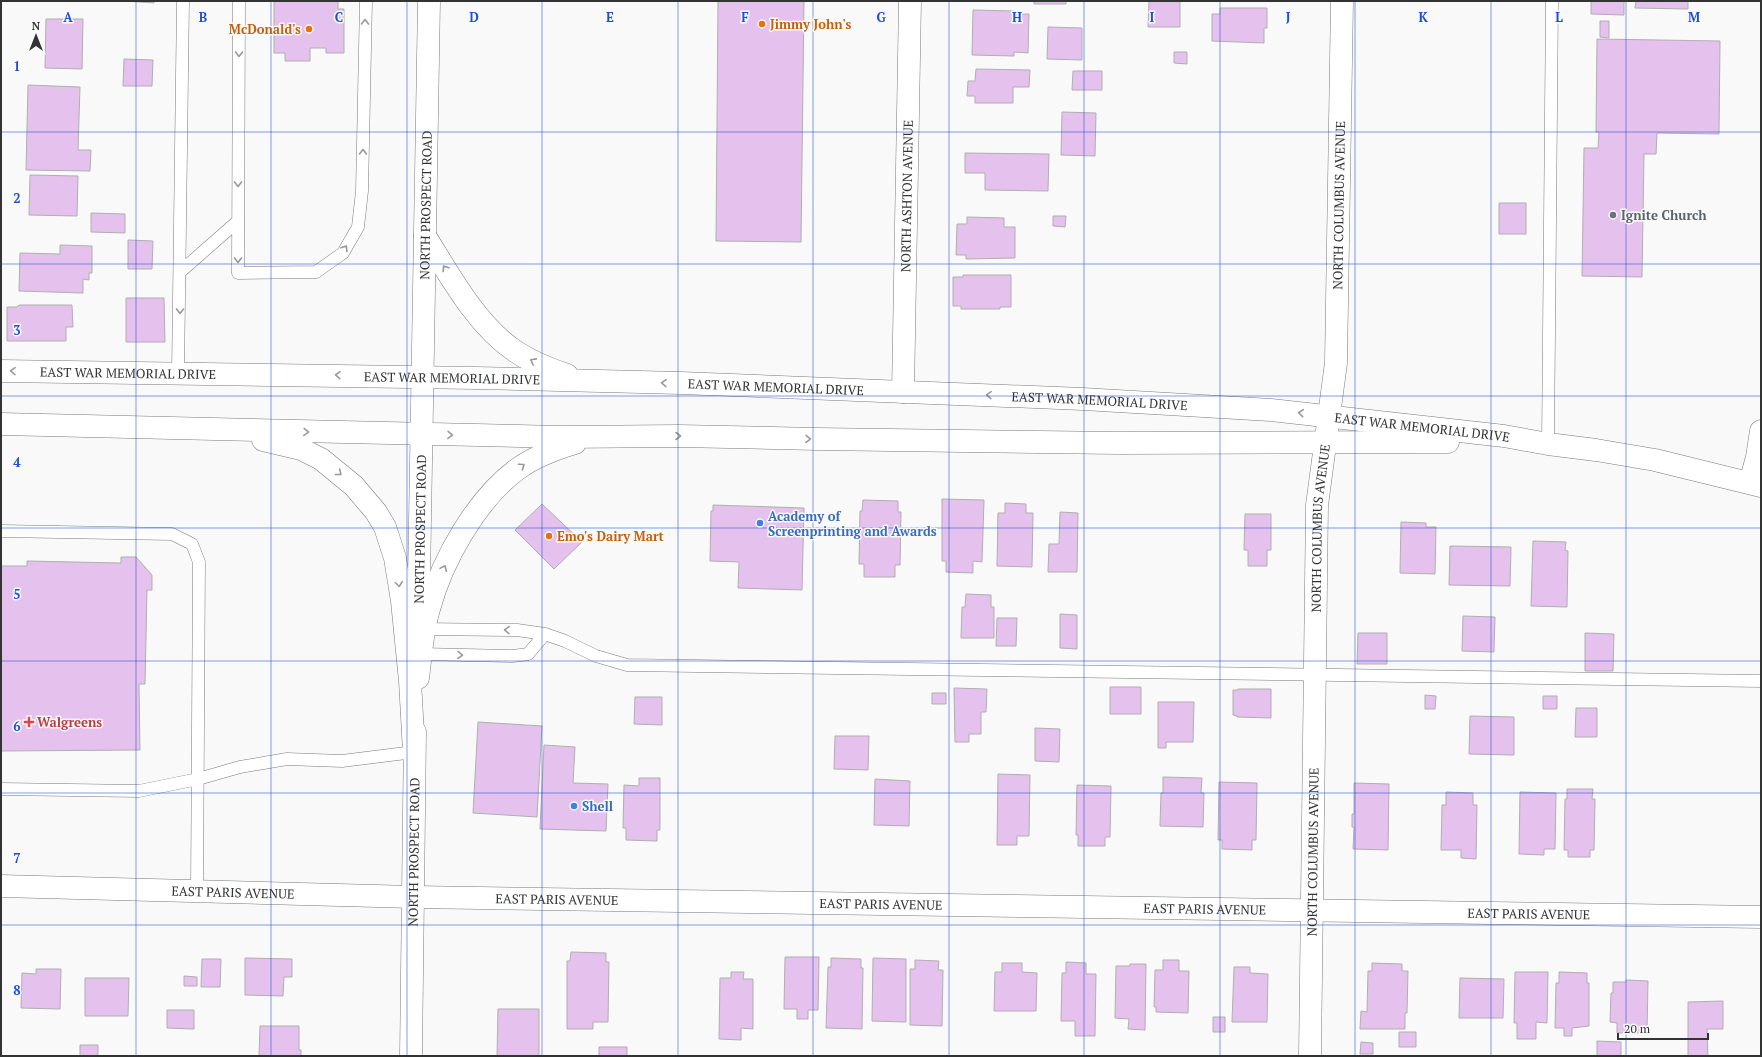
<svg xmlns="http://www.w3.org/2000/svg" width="1762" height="1057" viewBox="0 0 1762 1057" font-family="'PT Serif',serif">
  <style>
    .building { fill: #e5c1ed; stroke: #b0afb0 }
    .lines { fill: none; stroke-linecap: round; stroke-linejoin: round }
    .lane-casing { stroke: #7a7a7c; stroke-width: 13 }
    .street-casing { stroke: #7a7a7c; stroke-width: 23 }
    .secondary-casing { stroke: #7a7a7c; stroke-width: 23 }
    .highway-casing { stroke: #7a7a7c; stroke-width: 23 }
    .lane { stroke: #fff; stroke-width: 12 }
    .street { stroke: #fff; stroke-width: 22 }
    .secondary { stroke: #fff; stroke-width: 22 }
    .highway { stroke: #fff; stroke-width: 22 }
    .oneway { stroke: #989999 }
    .grid { fill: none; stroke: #1d4ed8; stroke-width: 1; stroke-opacity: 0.55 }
    .food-dot { fill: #e8710a; stroke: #f9f9fa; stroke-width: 1.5 }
    .worship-dot { fill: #6b7280; stroke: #f9f9fa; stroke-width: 1.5 }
    .shop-dot { fill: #3f7fe0; stroke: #f9f9fa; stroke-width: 1.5 }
    .health-dot { fill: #e0444e; stroke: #f9f9fa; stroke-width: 1.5 }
    .labels { text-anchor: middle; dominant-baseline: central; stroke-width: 3; stroke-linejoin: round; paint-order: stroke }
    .food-label { font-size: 13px; font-weight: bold; fill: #c56008; stroke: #f9f9fa; text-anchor: start }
    .street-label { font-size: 13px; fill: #323333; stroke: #f9f9fa }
    .worship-label { font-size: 13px; font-weight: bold; fill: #5b616d; stroke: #f9f9fa; text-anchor: start }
    .shop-label { font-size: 13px; font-weight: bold; fill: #366cbe; stroke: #f9f9fa; text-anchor: start }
    .health-label { font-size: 13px; font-weight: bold; fill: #be3a42; stroke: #f9f9fa; text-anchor: start }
    .grid-label { font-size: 13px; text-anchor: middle; font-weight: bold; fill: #1d4ed8; stroke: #f9f9fa; stroke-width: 3; stroke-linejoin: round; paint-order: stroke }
  </style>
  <rect width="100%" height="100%" fill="#f9f9fa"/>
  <path class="building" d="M 125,1 L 154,1 L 154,3 Z
    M 274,1 L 338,1 L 338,9 L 344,9 L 344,53 L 326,53 L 326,48 L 310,48 L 310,61 L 285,61 L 285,53 L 274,53 Z
    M 718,1 L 804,1 L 801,242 L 716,241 Z
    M 1034,1 L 1066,1 L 1066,4 L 1034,4 Z
    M 1149,1 L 1180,1 L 1180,27 L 1148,27 Z
    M 1591,1 L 1624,1 L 1624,15 L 1591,14 Z
    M 1636,1 L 1688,1 L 1688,9 L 1635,8 Z
    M 1220,8 L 1267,8 L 1267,28 L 1264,28 L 1264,43 L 1212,41 L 1212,14 L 1220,14 Z
    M 973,10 L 1015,11 L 1015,14 L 1029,14 L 1028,53 L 1014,52 L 1014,56 L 972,55 Z
    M 46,19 L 83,19 L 82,69 L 45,68 Z
    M 1600,21 L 1609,21 L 1609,38 L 1600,37 Z
    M 1048,27 L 1082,28 L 1082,60 L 1047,59 Z
    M 1597,39 L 1720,41 L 1719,134 L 1657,133 L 1656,154 L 1644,154 L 1642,277 L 1582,276 L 1584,148 L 1598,148 L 1599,132 L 1596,132 Z
    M 1174,52 L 1187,52 L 1187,64 L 1174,63 Z
    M 124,59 L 153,60 L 152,86 L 123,86 Z
    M 976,69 L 1030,70 L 1029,87 L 1013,87 L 1013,103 L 975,103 L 975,96 L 967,96 L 968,81 L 975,81 Z
    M 1073,71 L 1102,71 L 1102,90 L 1072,90 Z
    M 28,85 L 80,87 L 78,150 L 91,150 L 90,171 L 26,170 Z
    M 1062,112 L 1096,113 L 1095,156 L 1061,155 Z
    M 965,153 L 1049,154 L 1048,191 L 985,190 L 985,173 L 965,173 Z
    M 30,175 L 78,176 L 77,216 L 29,215 Z
    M 1499,203 L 1526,203 L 1526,234 L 1499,234 Z
    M 91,213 L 125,214 L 125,233 L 91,232 Z
    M 1053,216 L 1066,216 L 1065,227 L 1053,226 Z
    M 967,217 L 1004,218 L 1004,227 L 1015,227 L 1015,258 L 966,259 L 966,255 L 956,255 L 957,224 L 967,224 Z
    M 128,240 L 153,241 L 152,269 L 128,269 Z
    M 60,245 L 92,246 L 92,273 L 89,273 L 89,280 L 83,279 L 83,293 L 19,291 L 20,253 L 60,254 Z
    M 963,275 L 1011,275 L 1011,307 L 1000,307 L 1000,309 L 961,309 L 961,306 L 953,306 L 953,277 L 963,277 Z
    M 126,298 L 164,298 L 165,342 L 126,342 Z
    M 19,305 L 72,305 L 73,327 L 66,327 L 66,341 L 7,341 L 7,307 L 17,307 Z
    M 942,499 L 984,500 L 982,562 L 973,561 L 973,573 L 946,572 L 946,561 L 942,561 Z
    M 863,500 L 898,501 L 898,512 L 901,512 L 900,565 L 895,565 L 895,577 L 864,577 L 864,564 L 859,564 L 860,511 L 862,511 Z
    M 1005,503 L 1026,504 L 1026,513 L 1033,513 L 1032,567 L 997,566 L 998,513 L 1005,513 Z
    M 542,504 L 582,542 L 554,569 L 515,530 Z
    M 713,505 L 804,508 L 802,590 L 738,588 L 739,562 L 710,561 L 711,511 L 713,511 Z
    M 1060,512 L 1078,513 L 1077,572 L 1048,572 L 1049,544 L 1059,544 Z
    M 1245,514 L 1271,514 L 1271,550 L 1267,550 L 1267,566 L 1248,566 L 1248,550 L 1244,550 Z
    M 1401,522 L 1426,523 L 1426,527 L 1436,527 L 1435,574 L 1400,573 Z
    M 1533,541 L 1566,542 L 1565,550 L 1568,551 L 1567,607 L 1531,606 Z
    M 1450,546 L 1511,547 L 1510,586 L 1449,585 Z
    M 121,557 L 136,557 L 152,575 L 152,590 L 147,590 L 145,684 L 139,684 L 140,750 L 1,751 L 1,566 L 27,566 L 27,561 L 121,563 Z
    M 966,594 L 991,595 L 991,607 L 994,607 L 994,638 L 961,638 L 962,607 L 965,607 Z
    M 1060,614 L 1077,615 L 1077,649 L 1060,648 Z
    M 1463,616 L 1495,617 L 1494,652 L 1462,651 Z
    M 997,618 L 1017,618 L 1016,646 L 996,646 Z
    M 1358,633 L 1387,633 L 1387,664 L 1357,664 Z
    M 1585,633 L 1614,634 L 1613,671 L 1585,671 Z
    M 1110,687 L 1141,687 L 1141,714 L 1110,714 Z
    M 954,688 L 987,689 L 986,712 L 981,712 L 981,734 L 969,734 L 969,742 L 955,742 Z
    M 1238,689 L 1271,689 L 1271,718 L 1237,717 L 1237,716 L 1233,715 L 1233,690 L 1238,690 Z
    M 932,693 L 946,693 L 946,704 L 932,704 Z
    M 1425,695 L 1436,696 L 1435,709 L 1425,709 Z
    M 1543,696 L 1557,696 L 1557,709 L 1543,709 Z
    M 635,697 L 662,697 L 662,725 L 634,724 Z
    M 1158,702 L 1194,702 L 1193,742 L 1166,742 L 1166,748 L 1158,748 Z
    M 1576,708 L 1597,708 L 1597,737 L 1575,737 Z
    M 1470,716 L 1514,717 L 1514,755 L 1469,754 Z
    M 478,722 L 542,726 L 537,817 L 473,813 Z
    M 1035,728 L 1060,729 L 1059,762 L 1035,761 Z
    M 835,736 L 869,736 L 868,770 L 834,769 Z
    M 544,745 L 575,747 L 573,783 L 608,784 L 606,831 L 540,829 Z
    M 998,774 L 1030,775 L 1029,836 L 1017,836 L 1017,845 L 997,845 Z
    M 1163,777 L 1202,778 L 1201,793 L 1204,793 L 1203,827 L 1160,826 L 1161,793 L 1163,793 Z
    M 639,778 L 660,778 L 660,830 L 657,830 L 657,841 L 626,840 L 626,828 L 623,828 L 624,785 L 639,786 Z
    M 875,779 L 910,781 L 909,826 L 874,825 Z
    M 1219,782 L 1257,783 L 1256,840 L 1252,840 L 1252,850 L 1222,849 L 1222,840 L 1218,840 Z
    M 1354,783 L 1389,784 L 1388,850 L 1353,849 L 1354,827 L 1352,827 L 1352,814 L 1354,814 Z
    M 1077,785 L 1111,786 L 1110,837 L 1105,837 L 1105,846 L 1078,846 L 1078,835 L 1076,835 Z
    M 1567,789 L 1593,789 L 1592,799 L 1595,799 L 1594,850 L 1590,850 L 1590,857 L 1568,857 L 1568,850 L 1564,850 L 1565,799 L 1567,799 Z
    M 1446,792 L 1473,793 L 1473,805 L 1477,805 L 1476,859 L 1461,858 L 1461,850 L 1441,850 L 1442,805 L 1446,805 Z
    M 1520,792 L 1556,793 L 1555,849 L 1544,849 L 1544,855 L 1519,854 Z
    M 571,952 L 606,953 L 606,962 L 609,962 L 608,1022 L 593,1022 L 593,1029 L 567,1029 L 567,961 L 570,961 Z
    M 785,957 L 819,957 L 818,1010 L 808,1010 L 808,1019 L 797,1019 L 797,1009 L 784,1009 Z
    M 245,958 L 292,959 L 292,977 L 284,977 L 283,996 L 245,995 Z
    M 831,958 L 861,959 L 861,968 L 863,968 L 862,1029 L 826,1028 L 828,967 L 831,967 Z
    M 873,958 L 906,959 L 906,1022 L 872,1021 Z
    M 202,959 L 221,959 L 220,987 L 201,987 Z
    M 915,960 L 939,961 L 938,970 L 943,970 L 942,1026 L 910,1025 L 910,969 L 915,969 Z
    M 1163,960 L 1179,960 L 1179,971 L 1189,971 L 1188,1013 L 1156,1012 L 1156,1007 L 1154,1007 L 1155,970 L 1163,970 Z
    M 1066,962 L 1086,963 L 1086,974 L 1096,974 L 1095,1036 L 1075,1036 L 1075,1021 L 1061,1021 L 1062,973 L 1066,973 Z
    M 1002,963 L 1022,963 L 1022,972 L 1037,973 L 1036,1011 L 994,1011 L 995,972 L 1002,972 Z
    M 1372,963 L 1402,964 L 1402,971 L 1408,971 L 1407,1013 L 1405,1013 L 1405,1029 L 1360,1029 L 1361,1011 L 1367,1012 L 1368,971 L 1372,971 Z
    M 1130,964 L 1146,964 L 1145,1030 L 1128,1029 L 1129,1019 L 1115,1018 L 1116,966 L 1130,966 Z
    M 1234,967 L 1250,967 L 1250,973 L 1268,974 L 1267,1022 L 1232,1022 Z
    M 36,969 L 61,969 L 60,1009 L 21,1008 L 22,973 L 36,974 Z
    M 731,972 L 744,972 L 743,979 L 753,979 L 753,1029 L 741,1028 L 741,1040 L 719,1039 L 720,978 L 731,978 Z
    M 1515,972 L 1548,972 L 1547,1023 L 1536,1022 L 1536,1039 L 1517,1039 L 1517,1023 L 1514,1023 Z
    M 1559,972 L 1587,973 L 1587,983 L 1589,983 L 1589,1026 L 1572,1028 L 1572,1036 L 1564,1036 L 1564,1028 L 1555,1028 L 1556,983 L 1559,983 Z
    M 184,976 L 197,977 L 197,986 L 184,986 Z
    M 85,978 L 129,978 L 128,1016 L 85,1016 Z
    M 1460,978 L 1504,979 L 1503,1018 L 1459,1018 Z
    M 1626,980 L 1648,981 L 1647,1033 L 1617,1033 L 1617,1023 L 1610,1022 L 1611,993 L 1613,993 L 1613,982 L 1626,982 Z
    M 1723,1001 L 1723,1029 L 1707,1029 L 1708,1056 L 1688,1056 L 1688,1002 Z
    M 498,1009 L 539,1009 L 539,1056 L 497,1056 Z
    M 167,1010 L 194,1010 L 194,1029 L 167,1028 Z
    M 1213,1017 L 1225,1017 L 1225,1032 L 1213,1032 Z
    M 260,1026 L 299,1026 L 299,1050 L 301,1050 L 301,1056 L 259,1056 Z
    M 1399,1032 L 1416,1032 L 1416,1047 L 1399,1047 Z
    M 1597,1041 L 1621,1042 L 1621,1056 L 1597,1056 Z
    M 1361,1042 L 1373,1043 L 1373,1054 L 1360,1054 Z
    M 80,1045 L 98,1045 L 98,1056 L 80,1056 Z
    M 599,1047 L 627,1047 L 627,1056 L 599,1056 Z"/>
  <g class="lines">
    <g class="lane-casing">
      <path id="lane" d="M 239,1 L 238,273 L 316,272 L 343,253 L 358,227 L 362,191 L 366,1
        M 180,272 L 238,221
        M 178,373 L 183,1
        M 1548,444 L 1552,1
        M 1,531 L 172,534 L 192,544 L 199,562 L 197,891
        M 420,629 L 517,630 L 545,634 L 565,641 L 596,656 L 627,665 L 1761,681
        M 421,654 L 513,656 L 528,654 L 545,634
        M 1,789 L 139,791 L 198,779 L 240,767 L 287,759 L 342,761 L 414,752"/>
    </g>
    <g class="street-casing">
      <g id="street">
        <path id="s1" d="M 903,392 L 910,1"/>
        <path d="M 1750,483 L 1757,457 L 1761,431"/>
        <path id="s2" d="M 1,886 L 414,897 L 1761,917"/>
        <path id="s3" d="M 1310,1056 L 1317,505 L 1336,363 L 1342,1"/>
      </g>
    </g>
    <g class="secondary-casing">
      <g id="secondary">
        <path id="s4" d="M 418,636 L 429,1"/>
        <path id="s5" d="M 411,1056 L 415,732"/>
      </g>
    </g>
    <g class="highway-casing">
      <g id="highway">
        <path d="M 425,236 C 449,274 476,325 515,351 C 531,362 549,369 567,375"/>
        <path id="s6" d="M 1,371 L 476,378 L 681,383 L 1083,399 L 1271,410 L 1504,436 L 1548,444 L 1596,450 L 1655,460 L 1761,486"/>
        <path d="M 1,424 L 560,437 L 679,436 L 817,439 L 1119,443 L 1448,442"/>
        <path d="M 263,440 L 301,449 L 321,459 L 354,486 L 376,512 L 385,527 L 395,558 L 402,601 L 410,681 L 414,752"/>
        <path d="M 418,678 C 421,656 422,632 429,609 C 442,560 477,498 519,468 C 536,456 555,449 575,443"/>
      </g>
    </g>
    <use href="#lane" class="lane"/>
    <use href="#street" class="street"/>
    <use href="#secondary" class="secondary"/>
    <use href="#highway" class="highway"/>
  </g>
  <defs><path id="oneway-chevron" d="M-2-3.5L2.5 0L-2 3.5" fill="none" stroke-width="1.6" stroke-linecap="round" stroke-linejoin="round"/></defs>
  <g class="oneway">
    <use href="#oneway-chevron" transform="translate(365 22) rotate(-89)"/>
    <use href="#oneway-chevron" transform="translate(239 54) rotate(90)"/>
    <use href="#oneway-chevron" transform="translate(363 152) rotate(-89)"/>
    <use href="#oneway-chevron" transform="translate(238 184) rotate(90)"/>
    <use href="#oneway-chevron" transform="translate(345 248) rotate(-58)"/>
    <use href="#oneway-chevron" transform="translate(238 260) rotate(90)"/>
    <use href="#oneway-chevron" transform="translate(445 268) rotate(-123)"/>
    <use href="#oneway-chevron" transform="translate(180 311) rotate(91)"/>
    <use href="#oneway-chevron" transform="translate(533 361) rotate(-152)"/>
    <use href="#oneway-chevron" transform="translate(13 371) rotate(-179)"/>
    <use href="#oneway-chevron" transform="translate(338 375) rotate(-179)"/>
    <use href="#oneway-chevron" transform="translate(664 383) rotate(-179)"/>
    <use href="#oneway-chevron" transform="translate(989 395) rotate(-178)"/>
    <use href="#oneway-chevron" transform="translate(1301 413) rotate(-175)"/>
    <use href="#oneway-chevron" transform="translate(306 432) rotate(2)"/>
    <use href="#oneway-chevron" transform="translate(450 435) rotate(1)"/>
    <use href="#oneway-chevron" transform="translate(678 436)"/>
    <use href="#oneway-chevron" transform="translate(808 439) rotate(1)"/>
    <use href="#oneway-chevron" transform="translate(522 466) rotate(-35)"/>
    <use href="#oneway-chevron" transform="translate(339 473) rotate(39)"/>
    <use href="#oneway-chevron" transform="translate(444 568) rotate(-66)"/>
    <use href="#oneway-chevron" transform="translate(399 584) rotate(82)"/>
    <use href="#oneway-chevron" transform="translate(507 630) rotate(-179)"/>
    <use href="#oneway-chevron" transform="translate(460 655) rotate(1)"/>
  </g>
  <path class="grid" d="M 136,1 L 136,1056M 271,1 L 271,1056M 407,1 L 407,1056M 542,1 L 542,1056M 678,1 L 678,1056M 813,1 L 813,1056M 949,1 L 949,1056M 1084,1 L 1084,1056M 1220,1 L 1220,1056M 1355,1 L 1355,1056M 1491,1 L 1491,1056M 1626,1 L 1626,1056M 1,132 L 1761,132M 1,264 L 1761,264M 1,396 L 1761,396M 1,528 L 1761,528M 1,661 L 1761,661M 1,793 L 1761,793M 1,925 L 1761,925"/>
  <g class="food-dot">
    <circle cx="762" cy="24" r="4"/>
    <circle cx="309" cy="29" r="4"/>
    <circle cx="549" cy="536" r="4"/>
  </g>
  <circle class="worship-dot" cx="1613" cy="215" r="4"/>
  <g class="shop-dot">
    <circle cx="760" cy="523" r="4"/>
    <circle cx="574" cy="806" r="4"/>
  </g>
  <path class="health-dot" d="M27 716h4v4h4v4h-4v4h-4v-4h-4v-4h4z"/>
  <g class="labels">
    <g class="food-label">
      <text x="770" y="24">Jimmy John's</text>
      <text x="301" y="29" text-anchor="end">McDonald's</text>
      <text x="557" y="536">Emo's Dairy Mart</text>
    </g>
    <g class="street-label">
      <text stroke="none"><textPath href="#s1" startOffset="196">NORTH ASHTON AVENUE</textPath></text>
      <text stroke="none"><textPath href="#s4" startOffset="431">NORTH PROSPECT ROAD</textPath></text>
      <text stroke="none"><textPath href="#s3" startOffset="852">NORTH COLUMBUS AVENUE</textPath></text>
      <text stroke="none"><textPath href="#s6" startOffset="127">EAST WAR MEMORIAL DRIVE</textPath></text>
      <text stroke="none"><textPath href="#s6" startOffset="451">EAST WAR MEMORIAL DRIVE</textPath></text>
      <text stroke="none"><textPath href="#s6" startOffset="775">EAST WAR MEMORIAL DRIVE</textPath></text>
      <text stroke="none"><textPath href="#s6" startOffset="1099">EAST WAR MEMORIAL DRIVE</textPath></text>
      <text stroke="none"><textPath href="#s6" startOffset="1423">EAST WAR MEMORIAL DRIVE</textPath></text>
      <text stroke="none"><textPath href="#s3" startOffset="528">NORTH COLUMBUS AVENUE</textPath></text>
      <text stroke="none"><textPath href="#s4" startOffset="107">NORTH PROSPECT ROAD</textPath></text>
      <text stroke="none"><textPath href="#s5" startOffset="204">NORTH PROSPECT ROAD</textPath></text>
      <text stroke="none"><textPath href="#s3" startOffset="204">NORTH COLUMBUS AVENUE</textPath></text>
      <text stroke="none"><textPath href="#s2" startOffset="232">EAST PARIS AVENUE</textPath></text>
      <text stroke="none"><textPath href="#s2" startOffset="556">EAST PARIS AVENUE</textPath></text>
      <text stroke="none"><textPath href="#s2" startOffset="880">EAST PARIS AVENUE</textPath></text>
      <text stroke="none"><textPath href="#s2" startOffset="1204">EAST PARIS AVENUE</textPath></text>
      <text stroke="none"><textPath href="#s2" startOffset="1528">EAST PARIS AVENUE</textPath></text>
    </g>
    <g class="worship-label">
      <text x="1621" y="215">Ignite Church</text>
    </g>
    <g class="shop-label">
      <text x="768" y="516">Academy of<tspan x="768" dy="15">Screenprinting and Awards</tspan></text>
      <text x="582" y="806">Shell</text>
    </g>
    <g class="health-label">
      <text x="37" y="722">Walgreens</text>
    </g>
  </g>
  <g class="grid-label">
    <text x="68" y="22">A</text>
    <text x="203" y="22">B</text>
    <text x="339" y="22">C</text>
    <text x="474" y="22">D</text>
    <text x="610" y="22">E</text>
    <text x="745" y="22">F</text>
    <text x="881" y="22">G</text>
    <text x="1017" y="22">H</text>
    <text x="1152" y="22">I</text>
    <text x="1288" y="22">J</text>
    <text x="1423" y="22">K</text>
    <text x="1559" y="22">L</text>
    <text x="1694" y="22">M</text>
    <text x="17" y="71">1</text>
    <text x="17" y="203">2</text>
    <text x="17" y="335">3</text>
    <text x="17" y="467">4</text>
    <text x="17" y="599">5</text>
    <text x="17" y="731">6</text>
    <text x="17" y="863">7</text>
    <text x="17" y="995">8</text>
  </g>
  <rect width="1762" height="1057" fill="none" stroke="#323333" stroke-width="4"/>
  <g transform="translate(36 36)" stroke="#f9f9fa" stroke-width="3" paint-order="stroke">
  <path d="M0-3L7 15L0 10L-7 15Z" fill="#323333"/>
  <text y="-6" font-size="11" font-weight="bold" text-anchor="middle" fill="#323333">N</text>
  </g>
  <path d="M1618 1033v6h90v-6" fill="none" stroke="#323333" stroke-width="2"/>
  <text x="1624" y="1033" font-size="12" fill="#323333" stroke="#f9f9fa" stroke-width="3" paint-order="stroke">20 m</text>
</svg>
